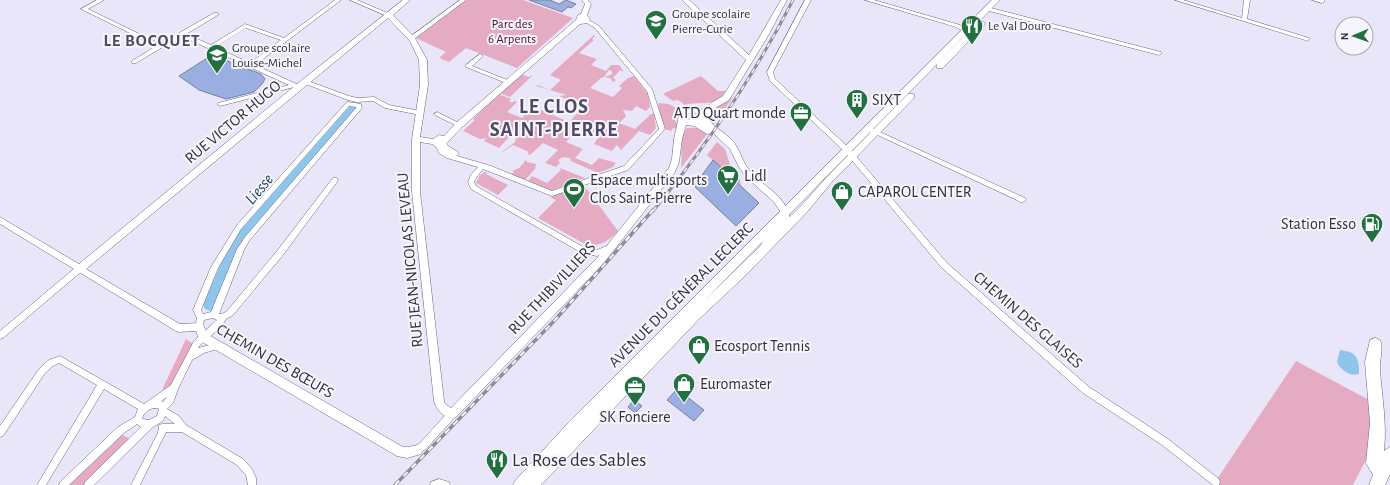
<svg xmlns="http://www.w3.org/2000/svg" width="1390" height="485" viewBox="0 0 1390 485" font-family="'Alegreya Sans',sans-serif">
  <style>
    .green { fill: #e5abc2 }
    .water { fill: #8fc5ea }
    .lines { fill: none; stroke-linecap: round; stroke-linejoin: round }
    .river { fill: #8fc5ea; fill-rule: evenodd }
    .building { fill: #9aaee1; stroke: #76829e }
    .minor-casing { stroke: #6b6480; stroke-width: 1 }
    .tertiary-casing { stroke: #6b6480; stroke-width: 1 }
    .secondary-casing { stroke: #6b6480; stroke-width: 1 }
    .motorway-casing { stroke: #6b6480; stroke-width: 1 }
    .minor { fill: #fff; fill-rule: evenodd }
    .tertiary { fill: #fff; fill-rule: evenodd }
    .secondary { fill: #fff; fill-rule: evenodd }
    .motorway { fill: #fff; fill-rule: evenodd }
    .rail-far1-casing { stroke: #8f8b9b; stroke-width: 3 }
    .rail-casing { stroke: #8f8b9b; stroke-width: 3.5 }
    .rail-far1 { stroke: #f7f5fc; stroke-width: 1.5; stroke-dasharray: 5; stroke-linecap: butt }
    .rail { stroke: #f7f5fc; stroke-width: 2; stroke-dasharray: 6; stroke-linecap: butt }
    .labels { text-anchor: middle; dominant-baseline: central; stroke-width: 4; stroke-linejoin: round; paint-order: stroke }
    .far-poi-label { font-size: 13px; fill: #33303c; stroke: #f7f5fc; text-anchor: start }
    .far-park-label { font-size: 13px; fill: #500a30; stroke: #f7f5fc }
    .poi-label { font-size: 16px; fill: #33303c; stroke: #f7f5fc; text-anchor: start }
    .street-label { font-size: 16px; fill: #33303c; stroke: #f7f5fc }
    .far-district-label { font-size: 17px; font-weight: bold; letter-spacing: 1px; fill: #4f4964; stroke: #f7f5fc }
    .water-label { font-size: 17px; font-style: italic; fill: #143f59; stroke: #f7f5fc }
    .near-poi-label { font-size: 19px; fill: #33303c; stroke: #f7f5fc; text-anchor: start }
    .district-label { font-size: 20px; font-weight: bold; letter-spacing: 1px; fill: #4f4964; stroke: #f7f5fc }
  </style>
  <rect width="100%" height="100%" fill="#eae6fa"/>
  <path class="green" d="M 463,0 L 523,0 L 573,18 L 517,68 L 466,48 L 449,62 L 439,58 L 446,52 L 416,38 Z
    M 594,35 L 595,36 L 592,39 L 594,40 L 579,53 L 597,59 L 591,65 L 606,71 L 611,65 L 619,65 L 624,72 L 620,70 L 613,78 L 616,80 L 613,82 L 610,78 L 605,77 L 612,74 L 612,71 L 609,70 L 604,77 L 601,78 L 590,88 L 613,97 L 622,88 L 619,86 L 628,78 L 634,76 L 648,94 L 650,107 L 646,111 L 636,106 L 632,111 L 623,110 L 626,116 L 619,123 L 635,129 L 651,114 L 654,114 L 656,128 L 650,135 L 639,131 L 621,150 L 617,145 L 612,151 L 594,144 L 598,138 L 578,129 L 566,142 L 583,149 L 575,158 L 592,165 L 599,158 L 616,163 L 613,167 L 598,173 L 571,161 L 570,158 L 563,157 L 558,160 L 560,163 L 556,167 L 545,163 L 558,150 L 543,143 L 530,155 L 527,154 L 529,152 L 513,145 L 503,152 L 502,152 L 515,142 L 516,139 L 514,135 L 506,134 L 510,136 L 499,148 L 484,141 L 486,138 L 480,139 L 463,131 L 475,120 L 473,119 L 498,94 L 511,99 L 509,101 L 512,103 L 514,101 L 517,102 L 507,112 L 522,118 L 534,107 L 569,122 L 584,106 L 559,96 L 567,95 L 536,86 L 537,85 L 550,90 L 561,80 L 550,75 Z
    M 521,74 L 529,77 L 533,75 L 510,97 L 499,93 Z
    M 701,76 L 718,91 L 726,91 C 714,109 700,100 685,105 L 678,100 L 673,101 L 663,94 Z
    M 733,97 L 713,126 L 710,116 L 714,112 L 713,110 Z
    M 658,103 L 669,104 L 676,108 L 674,118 L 678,126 L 677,129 L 673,128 L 671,131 L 662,128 Z
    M 687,128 L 700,128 L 708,133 L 681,168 C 683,154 678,141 687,128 Z
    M 717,142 L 725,149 L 731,168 L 740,180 L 741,186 L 707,155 Z
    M 526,160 L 527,162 L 536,164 L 535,169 L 525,180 L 512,174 L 514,172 L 512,171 L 519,168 Z
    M 560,168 L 585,178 L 553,190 L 546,190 L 528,181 L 532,176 L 547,183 L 561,170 Z
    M 485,172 L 487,172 L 486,174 L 508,185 L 498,195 L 476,183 L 480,175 Z
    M 573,188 L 574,192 L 586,188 L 618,231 C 610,240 599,248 585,244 L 538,218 L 556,200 L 551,198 L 552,195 Z
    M 186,339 L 193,344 L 169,388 L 162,390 Z
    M 1296,361 L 1371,401 L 1370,443 L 1366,460 L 1353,485 L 1213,485 Z
    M 121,434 L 132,440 L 86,485 L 68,485 Z"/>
  <path class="water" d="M 1340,350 C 1357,352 1359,358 1359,374 C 1351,377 1340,370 1337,362 Z"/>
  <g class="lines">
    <path class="river" d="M 353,103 L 359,107 L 357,110 L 246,243 L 215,309 L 210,311 L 205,309 L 203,305 L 221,263 L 236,235 L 349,104 Z"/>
  </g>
  <path class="building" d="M 529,0 L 550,0 L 559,4 L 566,0 L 576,4 L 571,8 L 568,7 L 562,12 Z
    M 212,55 L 261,74 L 265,79 L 262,84 L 254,92 L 226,99 L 199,90 L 179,76 Z
    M 713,160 L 759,203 L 736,226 L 694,186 Z
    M 677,389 L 704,410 L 694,421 L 667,400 Z
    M 634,400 L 642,406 L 635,413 L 628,407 Z"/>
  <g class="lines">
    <g class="minor-casing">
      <path id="minor" d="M 97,0 L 104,0 L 88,9 L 160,44 L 214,13 L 218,13 L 218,15 L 186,34 L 211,45 L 245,24 L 284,38 L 335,0 L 341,0 L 255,65 L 301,86 L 301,88 L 299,89 L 294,87 L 220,106 L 217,104 L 218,103 L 289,85 L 181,36 L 136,63 L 132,63 L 132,61 L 156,46 L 81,9 ZM 246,28 L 281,40 L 250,63 L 215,47 Z
        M 350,0 L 357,0 L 392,15 L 391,16 L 387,16 Z
        M 460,0 L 466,0 L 414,39 L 410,39 L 410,37 Z
        M 805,0 L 811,0 L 773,72 L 775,79 L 849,148 L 947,263 L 1089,387 L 1168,439 L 1219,479 L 1220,482 L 1219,485 L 1213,485 L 1162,445 L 1083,393 L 941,267 L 845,152 L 770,81 L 767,72 Z
        M 865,0 L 874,0 L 960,25 L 973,33 L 972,34 L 968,34 L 956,27 Z
        M 1175,0 L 1183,0 L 1242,18 L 1244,0 L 1250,0 L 1247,19 L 1309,38 L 1310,39 L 1307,41 L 1305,40 Z
        M 1312,0 L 1324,0 L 1325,1 L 1322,3 Z
        M 987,7 L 1161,52 L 1162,53 L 1159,55 L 985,10 L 985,8 Z
        M 587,19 L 599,26 L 652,89 L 665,129 L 664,130 L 628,170 L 552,196 L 483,169 L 476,178 L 474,182 L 476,186 L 585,248 L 597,250 L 609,245 L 611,246 L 613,248 L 611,250 L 597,256 L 582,253 L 471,189 L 468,182 L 471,175 L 478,167 L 447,158 L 439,153 L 435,145 L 436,143 L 440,143 L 441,141 L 445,141 L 448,146 L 458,152 L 459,154 L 457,156 L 491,166 L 552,191 L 624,166 L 659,129 L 647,91 L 595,28 L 585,22 L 584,21 Z
        M 480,54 L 483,56 L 482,57 L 472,66 L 510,81 L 510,83 L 506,83 L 466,67 L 466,65 Z
        M 305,80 L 349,96 L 357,98 L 374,97 L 389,105 L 420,111 L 423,113 L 420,115 L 385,108 L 373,101 L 357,102 L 348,100 L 303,83 L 303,81 Z
        M 348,102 L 361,104 L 362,108 L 249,241 L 244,250 L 219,314 L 222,314 L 227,311 L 277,251 L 333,178 L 337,178 L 338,180 L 337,182 L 283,255 L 233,315 L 226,319 L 221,327 L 200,345 L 198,348 L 218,343 L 221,344 L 222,346 L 221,348 L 204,353 L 192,360 L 178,389 L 173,403 L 167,409 L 179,416 L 186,425 L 243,459 L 252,469 L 256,478 L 256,485 L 248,485 L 246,475 L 237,465 L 182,432 L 166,432 L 140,485 L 131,485 L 158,433 L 159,425 L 162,424 L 175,424 L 165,416 L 163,421 L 153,427 L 94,485 L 84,485 L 85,482 L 141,427 L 137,424 L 124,433 L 69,485 L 59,485 L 60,482 L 118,427 L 135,417 L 138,409 L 104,389 L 46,485 L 37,485 L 97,385 L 59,363 L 53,366 L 45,373 L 3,436 L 0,437 L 0,426 L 39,369 L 49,360 L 60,356 L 144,404 L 171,385 L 194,341 L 217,320 L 213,318 L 204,320 L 203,324 L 200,325 L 197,324 L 196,322 L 197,318 L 193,310 L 211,267 L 237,225 L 346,103 ZM 349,106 L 356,107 L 356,108 L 245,237 L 237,249 L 211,312 L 203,314 L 201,310 L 218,268 L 241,229 ZM 167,397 L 163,402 L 161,401 ZM 154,408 L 157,408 L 159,409 L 157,416 L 149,420 L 143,419 L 142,418 C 144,413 149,409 154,408 Z
        M 437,112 L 461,124 L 462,125 L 461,126 L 457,126 L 435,115 L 434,114 Z
        M 871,128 L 1025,198 L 1026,200 L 1023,202 L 1021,202 L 869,131 L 868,130 L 869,129 Z
        M 79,266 L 82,267 L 83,269 L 82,271 L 3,338 L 0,339 L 0,331 L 76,267 Z
        M 452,410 L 455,411 L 456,414 L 455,417 L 426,449 L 417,454 L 414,453 L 413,450 L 414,447 L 420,443 L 449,411 Z
        M 439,479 L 449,482 L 450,485 L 430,485 L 431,482 Z"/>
    </g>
    <g class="tertiary-casing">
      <path id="tertiary" d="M 403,0 L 410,0 L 393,15 L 415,38 L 427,60 L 428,85 L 420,137 L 433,139 L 439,135 L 444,136 L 456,123 L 576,20 L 578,15 L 581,14 L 585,4 L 582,0 L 588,0 L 591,4 L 587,15 L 590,19 L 588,23 L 580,24 L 462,127 L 445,145 L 438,148 L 432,144 L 420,142 L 420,192 L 444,401 L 445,404 L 451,408 L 597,258 L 669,168 L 672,159 L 674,139 L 680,111 L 691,106 L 704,110 L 711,103 L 723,96 L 746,60 L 682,0 L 689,0 L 749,55 L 781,0 L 787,0 L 769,34 L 729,100 L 717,107 L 707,118 C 714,127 724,132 732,140 C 740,149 742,161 749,170 C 763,187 785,194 790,218 L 789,220 L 771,241 L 767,252 L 761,252 L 759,249 L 764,238 L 781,217 L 780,211 L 774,202 L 746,177 L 739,167 L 730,149 L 713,133 L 707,134 L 694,126 L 686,125 L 682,139 L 679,162 L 675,172 L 603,264 L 456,417 L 452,419 C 442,415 437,411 434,401 L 412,192 L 412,139 L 420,85 L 419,60 L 410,41 L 388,18 L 308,84 L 86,269 L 180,324 L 200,323 L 203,324 L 207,334 L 403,447 C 409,448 415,444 421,446 L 423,450 L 421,454 L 407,458 L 397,456 L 199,340 L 196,331 L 179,332 L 176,331 L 0,224 L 0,217 L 79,264 L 302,80 ZM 692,112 L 699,114 L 699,117 L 695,120 L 687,119 L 687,114 Z"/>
    </g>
    <g class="secondary-casing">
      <path id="secondary" d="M 992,0 L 1000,0 L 705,300 L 802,205 L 825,179 L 908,94 L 914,94 L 914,98 L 831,183 L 808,211 L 744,277 L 699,319 L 541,485 L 513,485 L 515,481 L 569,422 Z
        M 978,22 L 984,22 L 985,24 L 943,68 L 937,68 L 937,64 Z"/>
    </g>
    <g class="motorway-casing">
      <path id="motorway" d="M 1375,338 L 1380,340 C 1384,348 1379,361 1380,370 C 1382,398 1387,423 1384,451 L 1390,447 L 1390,474 L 1385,485 L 1369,485 L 1373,475 L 1366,463 L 1370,423 L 1365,362 L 1370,340 Z"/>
    </g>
    <use href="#minor" class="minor"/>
    <use href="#tertiary" class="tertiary"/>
    <use href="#secondary" class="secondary"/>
    <use href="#motorway" class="motorway"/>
    <g class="rail-far1-casing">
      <path id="rail-far1" d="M 653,211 C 707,145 754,76 793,0"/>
    </g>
    <g class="rail-casing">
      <path id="rail" d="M 395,485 L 555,320 L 653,210"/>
    </g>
    <use href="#rail-far1" class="rail-far1"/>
    <use href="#rail" class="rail"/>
  </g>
  <defs>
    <g id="school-pin" transform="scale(1.15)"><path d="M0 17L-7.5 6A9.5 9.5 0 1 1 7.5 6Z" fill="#227040" stroke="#f7f5fc"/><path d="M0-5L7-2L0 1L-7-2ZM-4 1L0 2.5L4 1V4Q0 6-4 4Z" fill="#fff"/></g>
    <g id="restaurant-pin" transform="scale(1.15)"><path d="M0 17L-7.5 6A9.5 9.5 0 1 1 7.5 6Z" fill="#227040" stroke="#f7f5fc"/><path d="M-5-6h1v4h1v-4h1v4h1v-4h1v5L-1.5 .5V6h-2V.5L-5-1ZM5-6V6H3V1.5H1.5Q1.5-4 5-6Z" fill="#fff"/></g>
    <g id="building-pin" transform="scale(1.15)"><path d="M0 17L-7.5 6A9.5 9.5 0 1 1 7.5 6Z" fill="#227040" stroke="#f7f5fc"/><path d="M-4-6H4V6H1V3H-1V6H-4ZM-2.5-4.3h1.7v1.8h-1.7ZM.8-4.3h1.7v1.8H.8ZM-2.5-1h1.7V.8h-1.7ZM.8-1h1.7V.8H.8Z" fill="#fff"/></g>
    <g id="office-pin" transform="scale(1.15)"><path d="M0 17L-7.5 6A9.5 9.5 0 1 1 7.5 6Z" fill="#227040" stroke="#f7f5fc"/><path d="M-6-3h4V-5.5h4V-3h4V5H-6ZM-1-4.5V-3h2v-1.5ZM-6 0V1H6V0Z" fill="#fff"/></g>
    <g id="supermarket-pin" transform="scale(1.15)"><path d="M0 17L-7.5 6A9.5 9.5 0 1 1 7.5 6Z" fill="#227040" stroke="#f7f5fc"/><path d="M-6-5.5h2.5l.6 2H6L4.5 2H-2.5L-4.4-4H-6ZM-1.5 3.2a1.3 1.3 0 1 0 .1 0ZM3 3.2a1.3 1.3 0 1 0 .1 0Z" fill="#fff"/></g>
    <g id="stadium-pin" transform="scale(1.15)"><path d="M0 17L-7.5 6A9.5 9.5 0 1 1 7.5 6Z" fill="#227040" stroke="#f7f5fc"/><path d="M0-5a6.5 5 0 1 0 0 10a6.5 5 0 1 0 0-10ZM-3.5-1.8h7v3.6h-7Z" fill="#fff"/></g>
    <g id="shop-pin" transform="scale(1.15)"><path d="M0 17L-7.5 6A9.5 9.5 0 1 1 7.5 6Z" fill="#227040" stroke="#f7f5fc"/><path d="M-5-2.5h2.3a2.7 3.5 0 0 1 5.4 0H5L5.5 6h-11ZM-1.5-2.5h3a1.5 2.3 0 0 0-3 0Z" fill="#fff"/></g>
    <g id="fuel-pin" transform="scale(1.15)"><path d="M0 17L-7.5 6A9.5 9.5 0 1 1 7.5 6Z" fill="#227040" stroke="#f7f5fc"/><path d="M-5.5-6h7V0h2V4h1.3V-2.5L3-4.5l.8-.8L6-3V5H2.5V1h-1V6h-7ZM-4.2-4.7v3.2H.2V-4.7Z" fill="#fff"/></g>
  </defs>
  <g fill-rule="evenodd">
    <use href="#school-pin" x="656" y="21"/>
    <use href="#restaurant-pin" x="972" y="26"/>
    <use href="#school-pin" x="217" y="55"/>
    <use href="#building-pin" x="857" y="100"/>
    <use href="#office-pin" x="801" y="113"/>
    <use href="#supermarket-pin" x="728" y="176"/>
    <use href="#stadium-pin" x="574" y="189"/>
    <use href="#shop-pin" x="842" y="192"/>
    <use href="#fuel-pin" x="1372" y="224"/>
    <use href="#shop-pin" x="699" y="346"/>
    <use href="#shop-pin" x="684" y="384"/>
    <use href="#office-pin" x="635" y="387"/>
    <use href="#restaurant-pin" x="497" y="460"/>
  </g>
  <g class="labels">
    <g class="far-poi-label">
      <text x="672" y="14">Groupe scolaire<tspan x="672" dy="15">Pierre-Curie</tspan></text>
      <text x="988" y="26">Le Val Douro</text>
      <text x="232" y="48">Groupe scolaire<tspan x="232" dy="15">Louise-Michel</tspan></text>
    </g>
    <g class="far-park-label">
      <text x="512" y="24">Parc des<tspan x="512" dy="15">6 Arpents</tspan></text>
    </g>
    <g class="poi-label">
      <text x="872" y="100">SIXT</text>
      <text x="786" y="113" text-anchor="end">ATD Quart monde</text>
      <text x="744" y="176">Lidl</text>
      <text x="590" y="180">Espace multisports<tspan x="590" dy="18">Clos Saint-Pierre</tspan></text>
      <text x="858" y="192">CAPAROL CENTER</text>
      <text x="1356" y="224" text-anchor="end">Station Esso</text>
      <text x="714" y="346">Ecosport Tennis</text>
      <text x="700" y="384">Euromaster</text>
      <text x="635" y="417" text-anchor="middle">SK Fonciere</text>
    </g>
    <g class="street-label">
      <text transform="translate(233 122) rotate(-40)">RUE VICTOR HUGO</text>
      <text transform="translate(410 260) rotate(-95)">RUE JEAN-NICOLAS LEVEAU</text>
      <text transform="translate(552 288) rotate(-47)">RUE THIBIVILLIERS</text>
      <text transform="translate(681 295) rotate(-45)">AVENUE DU GÉNÉRAL LECLERC</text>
      <text transform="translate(1028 320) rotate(41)">CHEMIN DES GLAISES</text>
      <text transform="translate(275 361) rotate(30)">CHEMIN DES BŒUFS</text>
    </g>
    <g class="far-district-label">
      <text x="152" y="40">LE BOCQUET</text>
    </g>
    <g class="water-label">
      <text transform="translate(259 189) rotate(-50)">Liesse</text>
    </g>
    <g class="near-poi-label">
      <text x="512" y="460">La Rose des Sables</text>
    </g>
    <g class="district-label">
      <text x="554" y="107">LE CLOS<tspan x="554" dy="23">SAINT-PIERRE</tspan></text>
    </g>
  </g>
  <g transform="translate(1354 36) rotate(268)"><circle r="19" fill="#f7f5fc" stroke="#a9a6af"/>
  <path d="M0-3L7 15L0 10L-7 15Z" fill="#227040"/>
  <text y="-6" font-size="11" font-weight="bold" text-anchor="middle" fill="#33303c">N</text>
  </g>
</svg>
